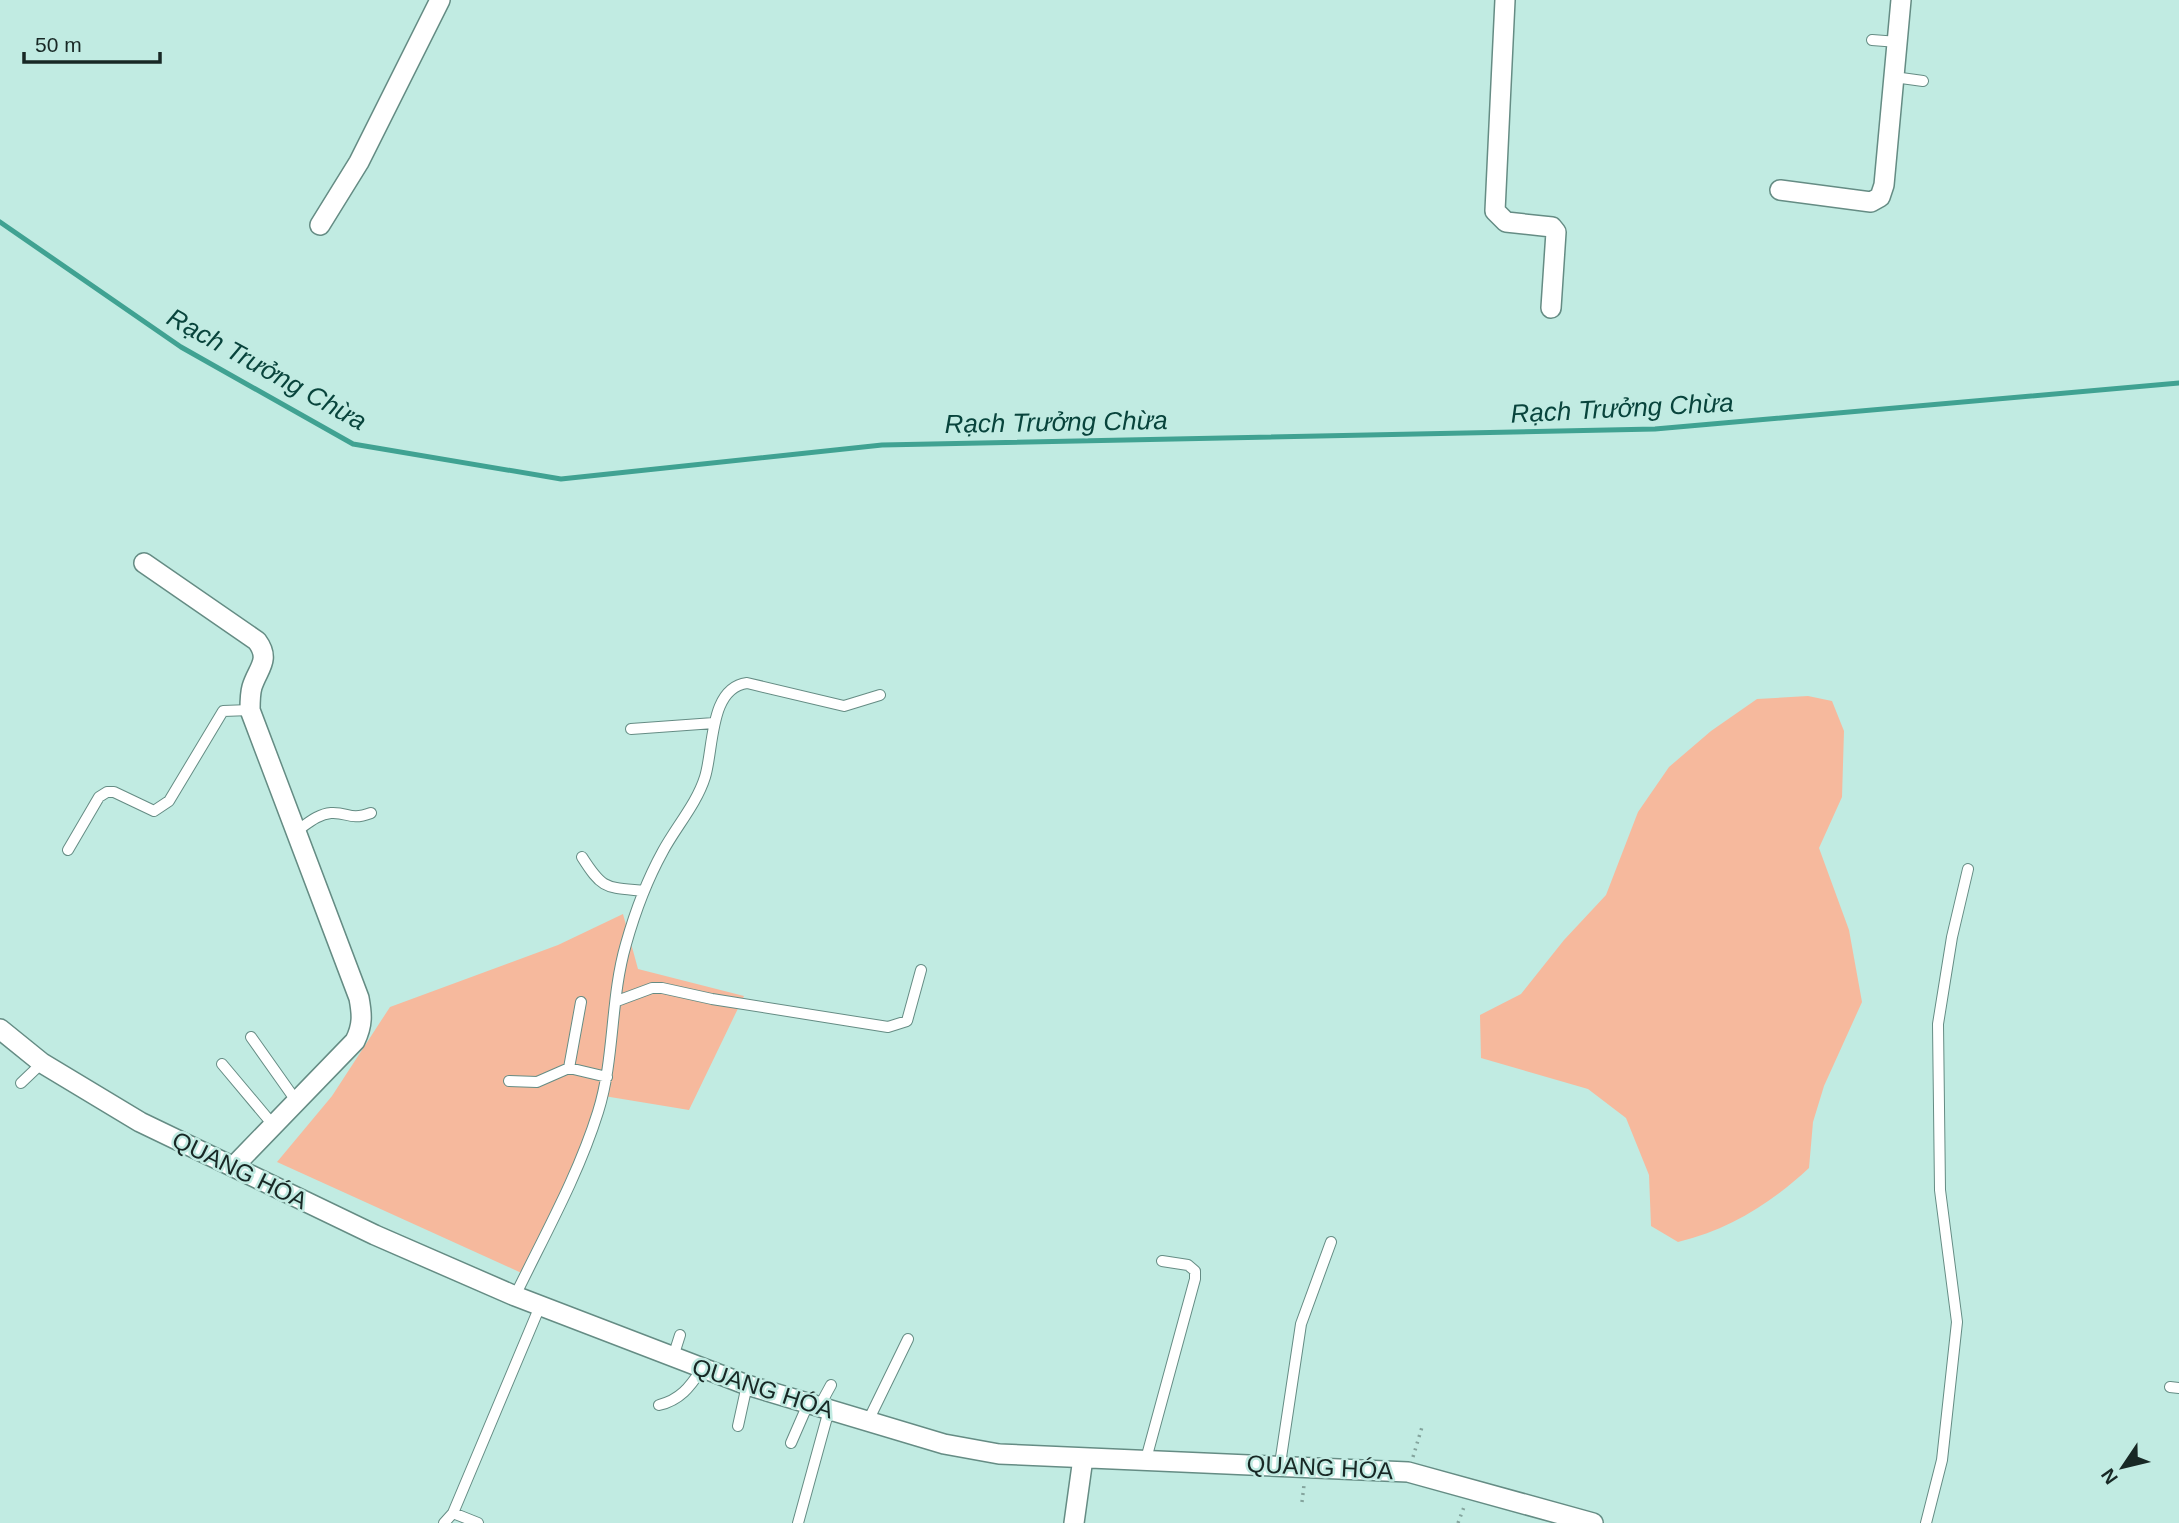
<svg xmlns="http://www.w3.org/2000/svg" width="2179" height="1523" viewBox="0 0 2179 1523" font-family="Arial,sans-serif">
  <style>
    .green { fill: #f6b99d }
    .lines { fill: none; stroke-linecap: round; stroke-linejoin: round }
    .stream { stroke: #40a292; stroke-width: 5 }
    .service-casing { stroke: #658c84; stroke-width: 12 }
    .minor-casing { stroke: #658c84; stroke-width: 22 }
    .path { stroke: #84a49d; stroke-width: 3.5; stroke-dasharray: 2 5; stroke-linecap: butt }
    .service { stroke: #fff; stroke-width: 10 }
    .minor { stroke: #fff; stroke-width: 19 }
    .labels { text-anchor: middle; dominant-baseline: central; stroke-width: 5; stroke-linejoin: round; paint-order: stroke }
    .street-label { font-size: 24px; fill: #182825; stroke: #c1ebe2 }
    .water-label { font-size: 26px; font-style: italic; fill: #08443c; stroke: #c1ebe2 }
  </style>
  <rect width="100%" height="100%" fill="#c1ebe2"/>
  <path class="green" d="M 1808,696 L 1832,701 L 1844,731 L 1842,797 L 1819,848 L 1849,930 L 1862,1002 L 1824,1086 L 1813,1122 L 1809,1168 C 1770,1204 1730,1229 1678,1242 L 1651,1226 L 1649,1175 L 1626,1118 L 1588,1089 L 1481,1058 L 1480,1015 L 1521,994 L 1564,940 L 1606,895 L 1638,812 L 1669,767 L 1711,731 L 1757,699 Z
    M 623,914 L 638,969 L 744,996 L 689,1110 L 604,1096 L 526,1275 L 277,1162 L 332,1096 L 390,1007 L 558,945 Z"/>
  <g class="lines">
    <path class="stream" d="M 0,222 L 181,347 L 353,444 L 561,479 L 882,445 L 1655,429 L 2179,383"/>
    <g class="service-casing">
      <path id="service" d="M 1872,40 L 1898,42
        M 1894,77 L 1923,81
        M 631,729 L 714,723
        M 295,832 C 306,825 317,814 331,813 C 349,812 349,821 371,813
        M 68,850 L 99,797 L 107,792 L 114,792 L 154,811 L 169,801 L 223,711 L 250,710
        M 582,857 C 603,890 605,887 644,891
        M 617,1001 L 652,988 L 662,988 L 712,999 L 888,1027 L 907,1021 L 921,970
        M 251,1037 L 297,1102
        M 222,1064 L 274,1126
        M 569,1068 L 581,1002
        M 509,1081 L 537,1082 L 569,1068 L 607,1077
        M 21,1083 L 42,1063
        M 515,1296 C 544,1236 578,1176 598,1112 C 615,1058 610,999 626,944 C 635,912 647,880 663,851 C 676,827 697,803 705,777 C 714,748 709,688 747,683 L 844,706 L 880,695
        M 673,1357 L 680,1335
        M 2170,1387 L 2179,1388
        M 659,1405 C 680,1400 690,1387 701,1370
        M 819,1407 L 831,1385
        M 868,1421 L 908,1339
        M 738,1426 L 747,1385
        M 791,1443 L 808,1404
        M 1146,1459 L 1195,1279 L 1195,1271 L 1188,1265 L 1162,1261
        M 1280,1464 L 1301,1324 L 1331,1242
        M 453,1513 L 478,1523
        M 444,1523 L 453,1513 L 540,1306
        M 798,1523 L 829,1410
        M 1926,1523 L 1942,1460 L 1957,1322 L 1940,1190 L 1938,1024 L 1952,937 L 1968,869"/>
    </g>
    <g class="minor-casing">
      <path id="minor" d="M 1505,0 L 1495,211 L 1506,222 L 1552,227 L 1556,232 L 1551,308
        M 1780,190 L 1871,202 L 1880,197 L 1884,185 L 1901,0
        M 320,225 L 359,162 L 440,0
        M 144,563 L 257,641 C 271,660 258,668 252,687 C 250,694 250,703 250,710 L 359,998 C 362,1014 363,1025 355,1041 L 234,1166
        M 0,1029 L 42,1063 L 140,1122 L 375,1235 L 515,1296 L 747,1385 L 944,1444 L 999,1454 L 1408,1472 L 1593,1523
        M 1074,1523 L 1083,1458"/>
    </g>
    <path class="path" d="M 1413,1457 L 1422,1427
      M 1302,1502 L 1304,1485
      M 1458,1523 L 1464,1507"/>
    <use href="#service" class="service"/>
    <use href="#minor" class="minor"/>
  </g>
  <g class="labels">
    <g class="street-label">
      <text transform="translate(240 1170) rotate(26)">QUANG HÓA</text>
      <text transform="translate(763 1388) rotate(18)">QUANG HÓA</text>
      <text transform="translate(1320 1467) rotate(3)">QUANG HÓA</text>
    </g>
    <g class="water-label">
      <text transform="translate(267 369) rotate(29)">Rạch Trưởng Chừa</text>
      <text transform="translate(1622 408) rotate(-3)">Rạch Trưởng Chừa</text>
      <text transform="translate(1056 422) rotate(-1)">Rạch Trưởng Chừa</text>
    </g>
  </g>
  <g transform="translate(2123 1467) rotate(235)" stroke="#c1ebe2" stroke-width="5" paint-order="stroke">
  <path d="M0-5L12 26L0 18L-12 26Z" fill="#182825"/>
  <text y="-10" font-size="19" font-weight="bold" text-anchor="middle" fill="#182825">N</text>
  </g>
  <path d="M24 52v10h136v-10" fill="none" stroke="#182825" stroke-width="3.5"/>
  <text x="35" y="52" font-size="21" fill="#182825" stroke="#c1ebe2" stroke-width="5" paint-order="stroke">50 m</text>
</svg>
